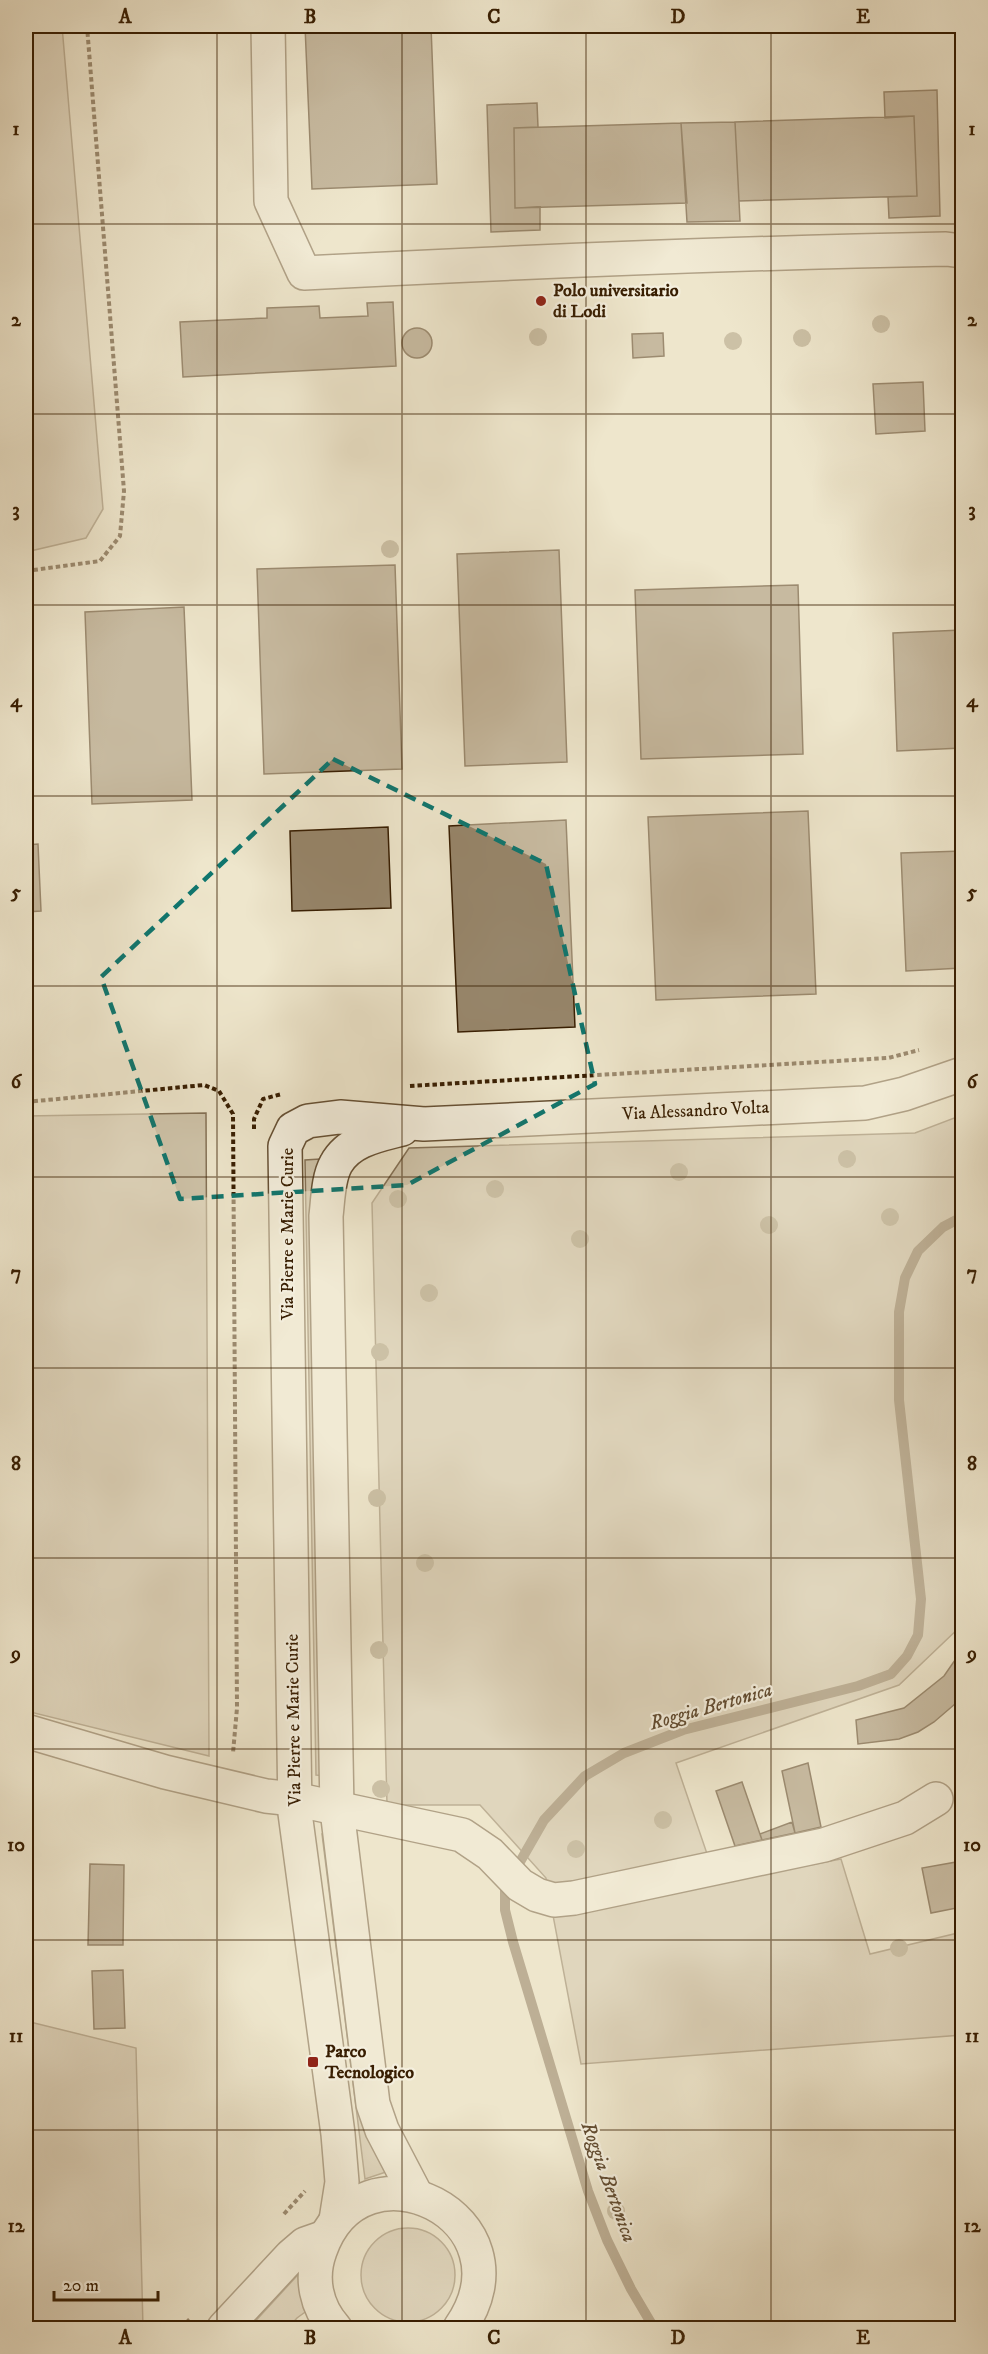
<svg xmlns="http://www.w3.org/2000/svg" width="988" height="2354" viewBox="0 0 988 2354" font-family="'IM FELL DW Pica',serif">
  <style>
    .green { fill: #cfc4aa; stroke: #847156; stroke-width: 1.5 }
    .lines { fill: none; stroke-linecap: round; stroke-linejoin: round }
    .stream { stroke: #806d52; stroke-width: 10 }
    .building { fill: #97866b; stroke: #381e02; stroke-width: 1.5 }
    .minor-casing { stroke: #665034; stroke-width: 36 }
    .path { stroke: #381e02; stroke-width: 4; stroke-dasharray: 4.5 3; stroke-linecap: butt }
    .minor { stroke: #f4efde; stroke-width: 33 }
    .tree { fill: #a39478 }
    .marked { fill: none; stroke: #0f766e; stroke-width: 4.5; stroke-dasharray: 12 8; stroke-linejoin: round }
    .grid { fill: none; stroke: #381e02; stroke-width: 1.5; stroke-opacity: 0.55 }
    .poi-dot { fill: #8f2418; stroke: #f4efde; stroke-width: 2 }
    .labels { text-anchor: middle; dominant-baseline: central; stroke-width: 4.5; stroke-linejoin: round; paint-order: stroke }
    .poi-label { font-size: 18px; font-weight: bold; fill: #381e02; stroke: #f4efde; text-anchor: start }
    .street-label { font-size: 18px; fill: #381e02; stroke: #f4efde }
    .water-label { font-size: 20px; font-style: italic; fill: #624c31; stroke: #f4efde }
    .neatline { fill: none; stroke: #381e02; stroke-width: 2 }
    .grid-label { font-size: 20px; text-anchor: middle; font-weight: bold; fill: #381e02 }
  </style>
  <rect width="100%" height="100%" fill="#eee6cc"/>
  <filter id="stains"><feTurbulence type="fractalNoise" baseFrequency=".00333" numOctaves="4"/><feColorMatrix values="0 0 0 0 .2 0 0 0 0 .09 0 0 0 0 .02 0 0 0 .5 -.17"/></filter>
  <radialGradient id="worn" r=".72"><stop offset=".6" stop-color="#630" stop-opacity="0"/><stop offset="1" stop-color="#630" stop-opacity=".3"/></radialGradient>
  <path class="green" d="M 26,26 L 62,26 L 103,509 L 86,538 L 26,552 Z
    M 206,1113 L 209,1756 L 26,1711 L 26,1116 Z
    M 962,1115 L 962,1625 L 899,1685 L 676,1763 L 717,1883 L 841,1859 L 870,1954 L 962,1932 L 962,2035 L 581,2064 L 546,1878 L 480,1805 L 387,1805 L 372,1203 L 409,1148 L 915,1133 Z
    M 320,1159 L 327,1776 L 316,1775 L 305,1160 Z
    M 322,1834 L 336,1834 L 392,2170 L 365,2179 Z
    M 26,2021 L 136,2048 L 143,2328 L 26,2328 Z
    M361 2275a47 47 0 1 1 94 0a47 47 0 1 1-94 0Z
    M 306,2266 L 308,2310 L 297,2318 L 288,2328 L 249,2328 Z"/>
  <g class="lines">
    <path class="stream" d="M 654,2328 L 631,2289 L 607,2240 L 588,2191 L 513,1942 L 505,1910 L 505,1888 L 544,1820 L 585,1776 L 624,1753 L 683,1730 L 858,1686 L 891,1674 L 907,1656 L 918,1635 L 921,1599 L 899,1400 L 899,1312 L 905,1278 L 918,1251 L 943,1227 L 962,1217"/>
  </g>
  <path class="building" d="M 305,26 L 431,26 L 437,184 L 312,189 Z
    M 937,90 L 940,216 L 889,218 L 888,197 L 917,196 L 914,116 L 885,118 L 884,92 Z
    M 537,103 L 538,127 L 514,128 L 515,208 L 540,207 L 540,230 L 491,232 L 487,105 Z
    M 914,116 L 917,196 L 739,201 L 735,122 Z
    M 735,122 L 740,221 L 687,222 L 681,123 Z
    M 681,123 L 687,203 L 515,208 L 514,128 Z
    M 393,302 L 396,366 L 183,377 L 180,322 L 267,318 L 267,308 L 319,306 L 320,318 L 368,316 L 367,303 Z
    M402 343a15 15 0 1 1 30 0a15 15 0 1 1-30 0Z
    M 663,333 L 664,356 L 633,358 L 632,334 Z
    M 923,382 L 925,431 L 876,434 L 873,384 Z
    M 559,550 L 567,762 L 465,766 L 457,554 Z
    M 395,565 L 402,769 L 264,774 L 257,569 Z
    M 798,585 L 803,754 L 641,759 L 635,590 Z
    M 184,607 L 192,800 L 92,804 L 85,612 Z
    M 962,630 L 962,748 L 897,751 L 893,633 Z
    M 808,811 L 816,994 L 656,1000 L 648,817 Z
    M 566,820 L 575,1027 L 458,1032 L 449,826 Z
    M 388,827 L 391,908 L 292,911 L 290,831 Z
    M 38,844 L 41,911 L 26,912 L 26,845 Z
    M 962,851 L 962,968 L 906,971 L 901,853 Z
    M 962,1650 L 962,1698 L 934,1722 L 918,1732 L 899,1739 L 858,1744 L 856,1720 L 904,1708 L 944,1676 Z
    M 808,1763 L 821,1827 L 795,1833 L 782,1771 Z
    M 742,1782 L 762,1840 L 735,1846 L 716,1791 Z
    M 792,1822 L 795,1833 L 762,1840 L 760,1834 Z
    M 962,1861 L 962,1907 L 931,1913 L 922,1868 Z
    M 90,1864 L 124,1865 L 123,1945 L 88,1945 Z
    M 123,1970 L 125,2028 L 94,2029 L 92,1971 Z"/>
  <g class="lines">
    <g class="minor-casing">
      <g id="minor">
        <path d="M 268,26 L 271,201 L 304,273 C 518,262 732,253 946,249 L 962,251"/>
        <path d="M 402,1129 C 379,1135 349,1140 336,1164 C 328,1178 328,1200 326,1216 L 337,1810 L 373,2104 L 382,2130 L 416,2195"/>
        <path d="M 26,1731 L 165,1772 L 266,1796 L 294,1799 L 462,1835 L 490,1854 L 520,1885 L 537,1895 L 554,1900 L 574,1898 L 824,1845 L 905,1818 L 936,1799"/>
        <path id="s1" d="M 336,2220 L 342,2182 L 338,2134 L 295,1813 L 285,1146 L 293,1129 L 308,1121 L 340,1117 L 424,1124 L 865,1103 L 904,1094 L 962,1074"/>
        <path d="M 224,2328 L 291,2256 L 305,2244 L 325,2237"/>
        <path d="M 335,2328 C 316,2307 310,2278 320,2251 C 361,2132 536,2218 460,2328"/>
      </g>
    </g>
    <path class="path" d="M 26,571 L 100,561 L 120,536 L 124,491 L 87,26
      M 410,1086 L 888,1058 L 919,1050
      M 26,1102 L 204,1085 L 219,1091 L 233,1114 L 237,1708 L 233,1753
      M 254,1129 L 254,1119 L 263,1099 L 282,1094
      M 284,2214 L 305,2191
      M 181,2328 L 191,2318"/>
    <use href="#minor" class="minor"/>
  </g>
  <g class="tree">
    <circle cx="881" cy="324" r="9"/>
    <circle cx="538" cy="337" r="9"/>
    <circle cx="802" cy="338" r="9"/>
    <circle cx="733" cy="341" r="9"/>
    <circle cx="390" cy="549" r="9"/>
    <circle cx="847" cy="1159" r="9"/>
    <circle cx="679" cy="1172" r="9"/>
    <circle cx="495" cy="1189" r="9"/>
    <circle cx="398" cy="1199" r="9"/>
    <circle cx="890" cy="1217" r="9"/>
    <circle cx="769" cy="1225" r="9"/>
    <circle cx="580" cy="1239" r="9"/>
    <circle cx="429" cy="1293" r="9"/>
    <circle cx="380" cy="1352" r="9"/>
    <circle cx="377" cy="1498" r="9"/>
    <circle cx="425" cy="1563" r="9"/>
    <circle cx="379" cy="1650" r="9"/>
    <circle cx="381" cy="1789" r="9"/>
    <circle cx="663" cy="1820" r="9"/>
    <circle cx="576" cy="1849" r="9"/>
    <circle cx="899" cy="1948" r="9"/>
    <circle cx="616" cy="2211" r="9"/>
  </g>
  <path d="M0 0H988V2354H0ZM 333,759 L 546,864 L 595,1084 L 407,1185 L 180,1199 L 101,977 Z" fill="#eee6cc" fill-opacity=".55" fill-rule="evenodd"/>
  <path class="marked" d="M 333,759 L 546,864 L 595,1084 L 407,1185 L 180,1199 L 101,977 Z"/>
  <path class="grid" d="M 217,26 L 217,2328M 402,26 L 402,2328M 586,26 L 586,2328M 771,26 L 771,2328M 26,224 L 962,224M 26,414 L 962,414M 26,605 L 962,605M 26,796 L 962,796M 26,986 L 962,986M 26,1177 L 962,1177M 26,1368 L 962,1368M 26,1558 L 962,1558M 26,1749 L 962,1749M 26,1940 L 962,1940M 26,2130 L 962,2130"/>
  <g class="poi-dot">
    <circle cx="541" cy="301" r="6"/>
    <rect x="307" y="2056" width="12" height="12" rx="3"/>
  </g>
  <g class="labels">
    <g class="poi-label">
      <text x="553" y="291">Polo universitario<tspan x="553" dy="21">di Lodi</tspan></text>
      <text x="325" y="2052">Parco<tspan x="325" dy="21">Tecnologico</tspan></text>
    </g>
    <g class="street-label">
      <text stroke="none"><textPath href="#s1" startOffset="1502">Via Alessandro Volta</textPath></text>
      <text transform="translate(288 1234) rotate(-90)">Via Pierre e Marie Curie</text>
      <text transform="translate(294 1720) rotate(-91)">Via Pierre e Marie Curie</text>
    </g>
    <g class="water-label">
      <text transform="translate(711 1707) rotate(-16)">Roggia Bertonica</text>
      <text transform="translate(608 2182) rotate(70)">Roggia Bertonica</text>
    </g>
  </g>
  <rect width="988" height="2354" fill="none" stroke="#eee6cc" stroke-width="66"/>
  <path d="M54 2291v9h104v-9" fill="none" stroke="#381e02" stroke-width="3"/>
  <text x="63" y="2291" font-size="18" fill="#381e02" stroke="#f4efde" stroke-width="4.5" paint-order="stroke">20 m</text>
  <rect x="33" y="33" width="922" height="2288" class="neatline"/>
  <g class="grid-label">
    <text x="125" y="23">A</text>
    <text x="310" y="23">B</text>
    <text x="494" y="23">C</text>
    <text x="678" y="23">D</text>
    <text x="863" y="23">E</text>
    <text x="16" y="135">1</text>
    <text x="972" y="135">1</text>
    <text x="16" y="326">2</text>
    <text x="972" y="326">2</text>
    <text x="16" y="516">3</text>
    <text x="972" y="516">3</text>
    <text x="16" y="707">4</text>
    <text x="972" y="707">4</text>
    <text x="16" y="898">5</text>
    <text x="972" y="898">5</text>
    <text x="16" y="1088">6</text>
    <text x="972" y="1088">6</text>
    <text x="16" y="1279">7</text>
    <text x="972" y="1279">7</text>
    <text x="16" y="1470">8</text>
    <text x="972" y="1470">8</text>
    <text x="16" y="1660">9</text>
    <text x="972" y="1660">9</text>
    <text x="16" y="1851">10</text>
    <text x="972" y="1851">10</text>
    <text x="16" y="2042">11</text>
    <text x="972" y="2042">11</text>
    <text x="16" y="2232">12</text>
    <text x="972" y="2232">12</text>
    <text x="125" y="2344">A</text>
    <text x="310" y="2344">B</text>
    <text x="494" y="2344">C</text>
    <text x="678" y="2344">D</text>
    <text x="863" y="2344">E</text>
  </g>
  <rect width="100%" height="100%" filter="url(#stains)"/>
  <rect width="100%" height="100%" fill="url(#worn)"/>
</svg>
